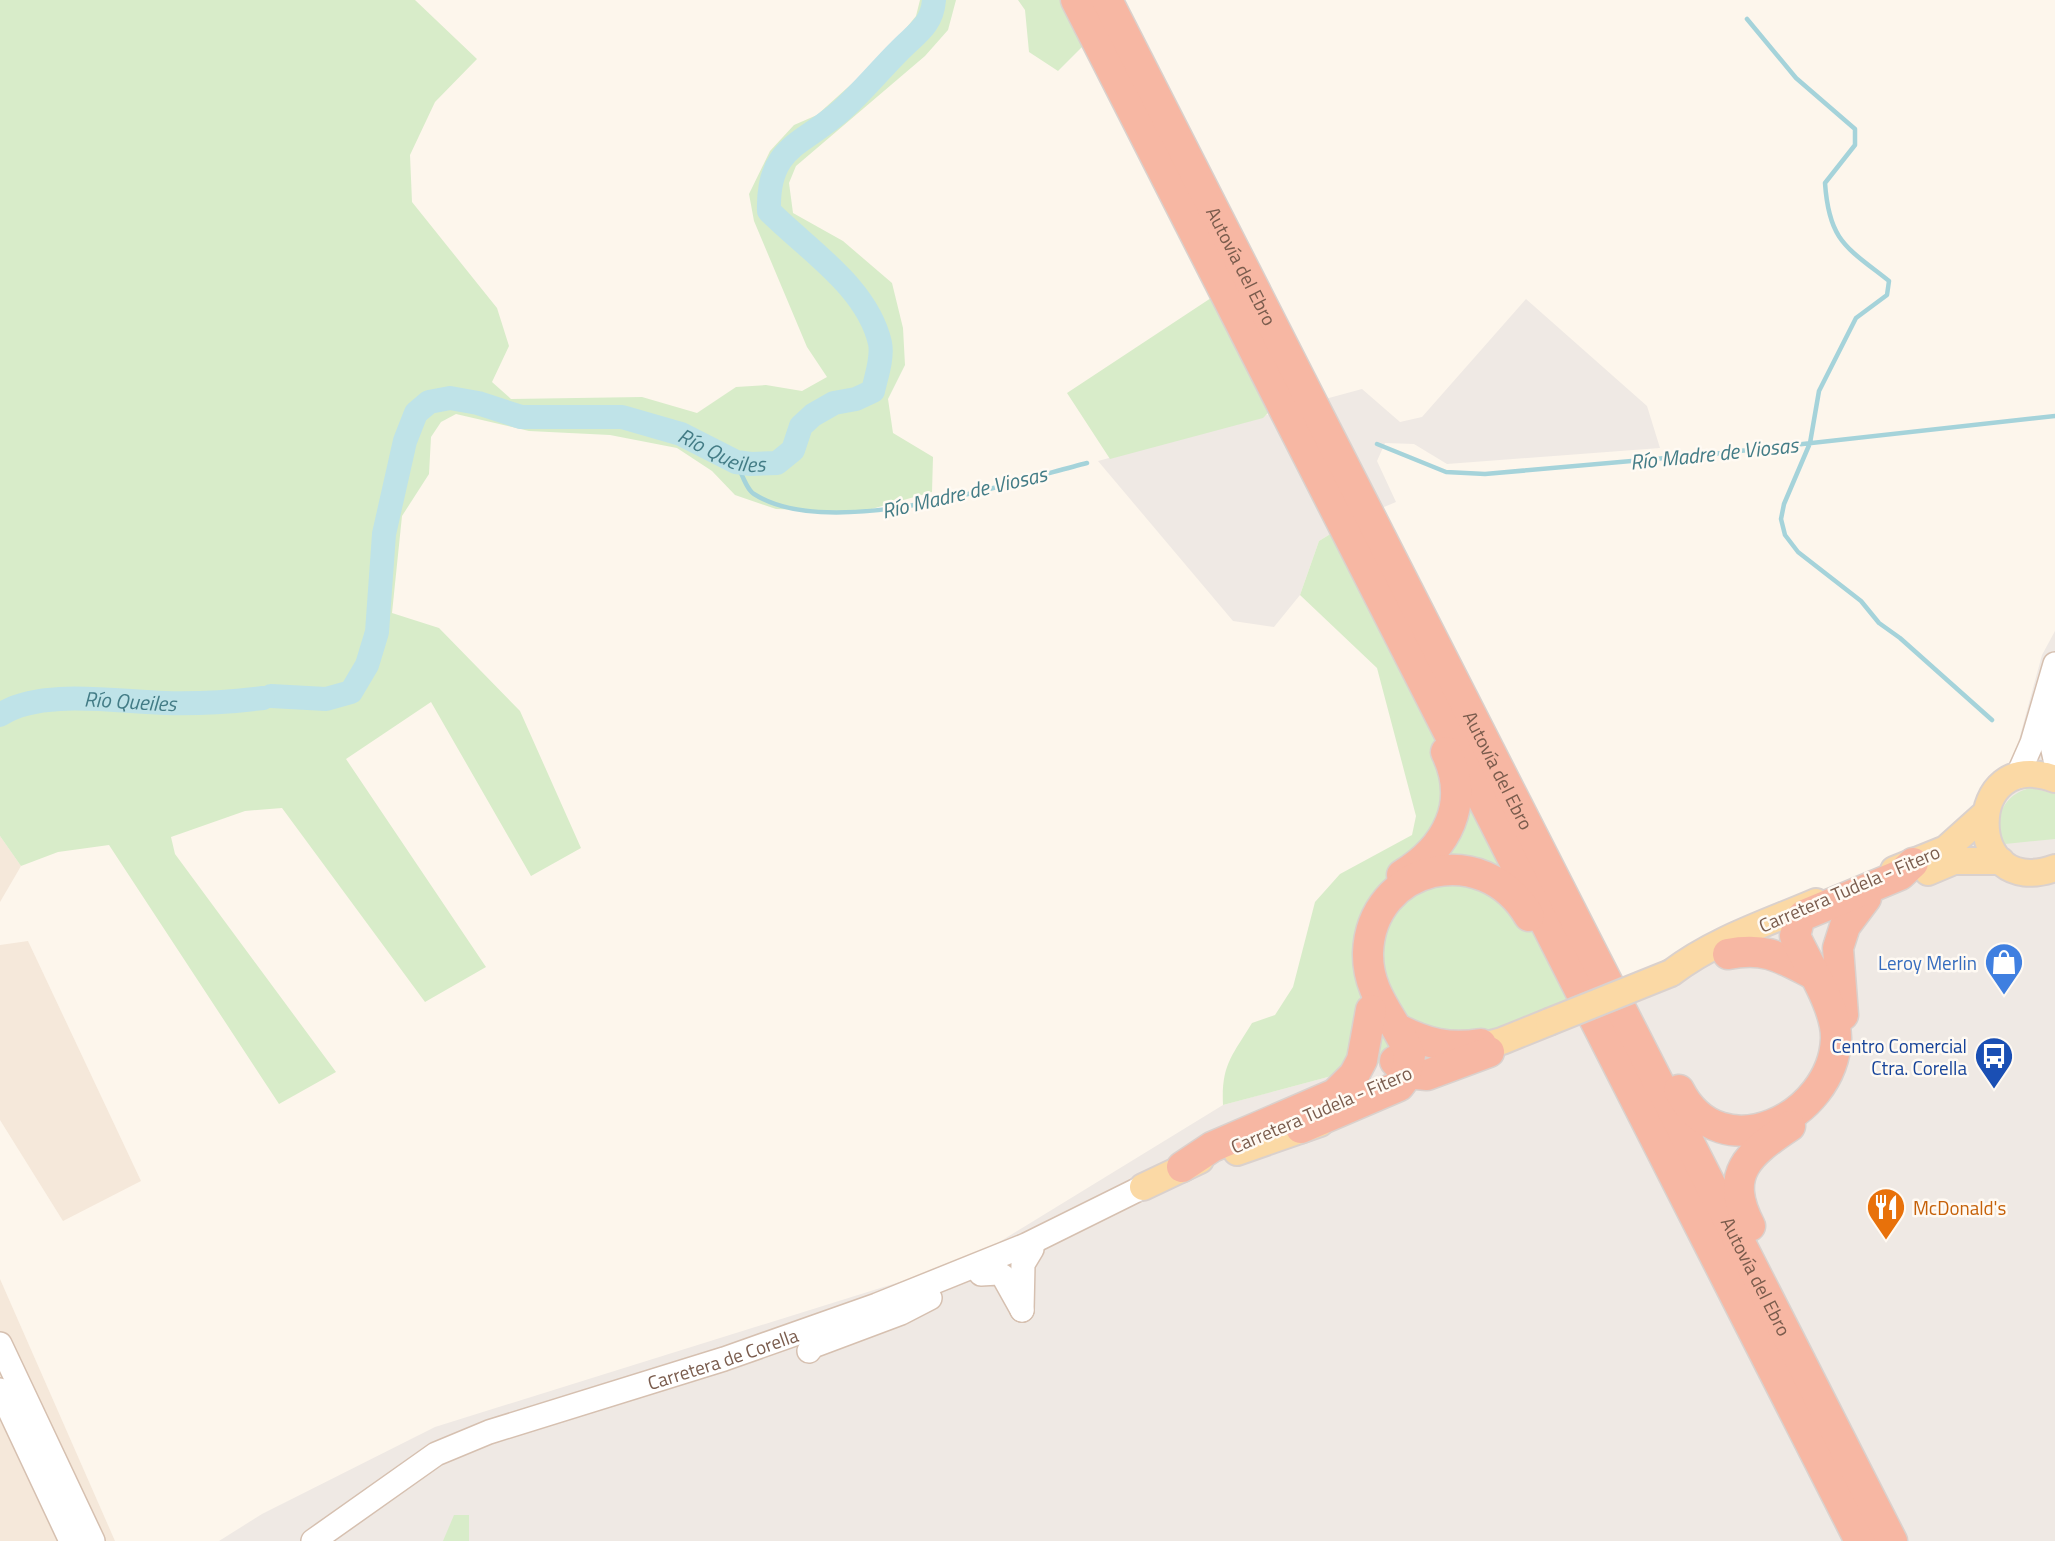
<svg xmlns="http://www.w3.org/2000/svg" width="2055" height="1541" viewBox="0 0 2055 1541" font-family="'Titillium Web',sans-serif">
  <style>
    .residential { fill: #f5e8da }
    .industrial { fill: #efe9e4 }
    .green { fill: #d8ecc9 }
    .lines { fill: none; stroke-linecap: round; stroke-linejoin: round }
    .stream { stroke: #a5d3da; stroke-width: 4.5 }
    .river { stroke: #bfe3e8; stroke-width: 24 }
    .secondary-casing { stroke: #d6c0b0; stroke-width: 26 }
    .primary-casing { stroke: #dad1cd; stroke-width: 30 }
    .highway-casing { stroke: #dad1cd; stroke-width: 33 }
    .secondary { stroke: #fff; stroke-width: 23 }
    .primary { stroke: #fbd9a5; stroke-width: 26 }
    .highway { stroke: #f7b7a3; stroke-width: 30 }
    .primary-bridge-casing { stroke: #dad1cd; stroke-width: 30; stroke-linecap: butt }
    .primary-bridge { stroke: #fbd9a5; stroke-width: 26 }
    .labels { text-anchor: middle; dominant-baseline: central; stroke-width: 5; stroke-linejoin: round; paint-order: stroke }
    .street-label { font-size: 19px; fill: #7a5c4d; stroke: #fffaf3 }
    .shop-label { font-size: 19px; fill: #366cbe; stroke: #fffaf3; text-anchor: end }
    .transit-label { font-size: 19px; fill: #164399; stroke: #fffaf3; text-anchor: end }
    .food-label { font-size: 19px; fill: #c56008; stroke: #fffaf3; text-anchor: start }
    .water-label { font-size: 21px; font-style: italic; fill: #437c86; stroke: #fffaf3 }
  </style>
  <rect width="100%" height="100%" fill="#fdf6ec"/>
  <path class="residential" d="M 0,836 L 21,866 L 0,902 Z
    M 28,941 L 141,1181 L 63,1221 L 0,1120 L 0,945 Z
    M 0,1279 L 115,1541 L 0,1541 Z"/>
  <path class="industrial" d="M 1526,299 L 1647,406 L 1660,448 L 1447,464 L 1414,444 L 1385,443 L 1377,461 L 1396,502 L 1353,520 L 1319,541 L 1300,595 L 1274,627 L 1233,621 L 1098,461 L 1362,389 L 1400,422 L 1422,417 Z
    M 2055,631 L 2055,1541 L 219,1541 L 262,1514 L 435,1427 L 970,1260 L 1223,1105 L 1562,1014 L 1944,851 L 1985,803 L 2014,758 L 2042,655 Z"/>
  <path class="green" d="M 0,0 L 415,0 L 477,59 L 435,102 L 410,155 L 412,202 L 497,308 L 509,346 L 492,382 L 511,399 L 642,397 L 697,413 L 736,387 L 766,385 L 802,391 L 827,377 L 807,347 L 754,221 L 749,194 L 770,151 L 794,125 L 817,115 L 886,53 L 916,16 L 920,0 L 956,0 L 948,30 L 925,56 L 796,166 L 789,183 L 793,213 L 843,241 L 892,283 L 903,328 L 905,365 L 888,399 L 893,433 L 933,457 L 932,492 L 861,512 L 776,509 L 735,495 L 712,471 L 677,448 L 610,435 L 529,431 L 456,414 L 441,422 L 431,437 L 429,474 L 402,516 L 392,613 L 439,628 L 520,711 L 581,848 L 531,876 L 431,702 L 346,759 L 486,967 L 425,1002 L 282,808 L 245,811 L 171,837 L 175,854 L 336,1072 L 279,1104 L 109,845 L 58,852 L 21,866 L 0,836 Z
    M 1018,0 L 1068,0 L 1088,41 L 1058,71 L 1029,52 L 1025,10 Z
    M 1211,298 L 1268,413 L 1263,418 L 1110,459 L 1067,393 Z
    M 1353,520 L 1604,999 L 1410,1055 L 1223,1105 C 1221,1065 1232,1056 1252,1023 L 1275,1015 L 1293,987 L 1315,902 L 1340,874 L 1412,835 L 1416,816 L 1377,668 L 1300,595 L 1319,541 Z
    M 2032,788 L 2055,794 L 2055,839 L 2005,844 C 1989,821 2006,791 2032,788 Z
    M 454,1515 L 469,1515 L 469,1541 L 443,1541 Z"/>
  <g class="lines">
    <path class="stream" d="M 1747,19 L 1796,78 L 1855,129 L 1855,145 L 1825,183 C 1829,241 1846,247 1889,281 L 1887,295 L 1856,318 L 1819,391 L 1810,443 L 1784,504 L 1781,519 L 1785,535 L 1798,552 L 1861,601 L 1879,623 L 1900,638 L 1992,720
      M 1377,444 L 1446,472 L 1485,474 L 1722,453 L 2055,416
      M 736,462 C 741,471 746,489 754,494 C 829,542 1005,484 1087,463"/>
    <g class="river">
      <path id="s1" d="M 271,696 L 326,699 L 351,692 L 367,665 L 377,632 L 384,534 L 405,441 L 416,413 L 429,402 L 450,398 L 478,403 L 521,417 L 622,417 L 681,434 L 736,462 L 751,464 L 777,463 L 793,450 L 801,426 L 813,415 L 834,403 L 856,399 L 873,391 C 876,377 883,358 880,343 C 867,287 808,250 769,211 C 767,145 804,145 843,109 C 863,91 880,70 899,51 C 915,34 932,26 934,0"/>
      <path id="s2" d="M 0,715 C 39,688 119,702 165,703 C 198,704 230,702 263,698"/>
    </g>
    <g class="secondary-casing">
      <g id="secondary">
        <path d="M 2044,709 L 2055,759"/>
        <path d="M 2017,777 L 2032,743 L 2055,664"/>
        <path d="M 981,1274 L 998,1273 L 1003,1276 L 1022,1310"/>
        <path d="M 1022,1310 L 1023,1264 L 1032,1249"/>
        <path d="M 0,1344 L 93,1541"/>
        <path d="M 809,1351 L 813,1346 L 901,1313 L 930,1298"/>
        <path d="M 0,1390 L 71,1541"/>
        <path id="s3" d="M 313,1541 L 436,1454 L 489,1432 L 724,1359 L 877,1305 L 1026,1245 L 1143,1187"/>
      </g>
    </g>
    <g class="primary-casing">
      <path id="primary" d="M 2055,779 C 1963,744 1962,902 2055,868
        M 1894,870 L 1946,849 L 1985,814
        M 1928,872 L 1954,861 L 2001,861
        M 1671,973 C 1714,940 1767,923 1816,902
        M 1465,1051 L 1502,1041 L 1549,1022
        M 1237,1152 L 1320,1123
        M 1143,1187 L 1200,1160"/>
    </g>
    <g class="highway-casing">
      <g id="highway">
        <path d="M 1076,0 L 1860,1541"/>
        <path id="s4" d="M 1107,0 L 1892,1541"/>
        <path d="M 1402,875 C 1447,848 1471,803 1446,752"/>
        <path d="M 1728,954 C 1765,947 1780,957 1811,973"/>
        <path d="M 1843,1015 L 1838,948 L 1845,926 L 1866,898"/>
        <path d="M 1398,1029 C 1427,1044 1449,1049 1481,1044"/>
        <path d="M 1395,1061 L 1406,1073 L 1427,1075 L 1489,1052"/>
        <path d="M 1679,1090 C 1721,1172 1833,1117 1836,1039 C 1837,1007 1808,965 1795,936 L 1799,920 L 1804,915 L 1900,875 L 1913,863"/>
        <path d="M 1301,1128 L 1399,1086 L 1405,1078 L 1410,1055 C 1396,1019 1367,995 1368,953 C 1371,865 1483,838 1529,916"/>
        <path d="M 1182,1167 L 1212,1147 L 1335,1094 L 1354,1075 L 1362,1060 L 1371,1010"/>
        <path d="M 1750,1226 C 1723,1174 1748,1154 1790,1126"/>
      </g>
    </g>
    <use href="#secondary" class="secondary"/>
    <use href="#primary" class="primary"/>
    <use href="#highway" class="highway"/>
    <g class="primary-bridge-casing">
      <path id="primary-bridge" d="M 1549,1022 L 1671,973"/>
    </g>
    <use href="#primary-bridge" class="primary-bridge"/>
  </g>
  <defs>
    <g id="shop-pin" transform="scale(2.0125)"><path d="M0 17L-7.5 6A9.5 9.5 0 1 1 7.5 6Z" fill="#3f7fe0" stroke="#fffaf3"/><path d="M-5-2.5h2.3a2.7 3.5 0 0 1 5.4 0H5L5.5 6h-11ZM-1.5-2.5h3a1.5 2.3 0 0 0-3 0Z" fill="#fff"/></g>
    <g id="bus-pin" transform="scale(2.0125)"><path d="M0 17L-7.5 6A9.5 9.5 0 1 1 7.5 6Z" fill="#1a4fb4" stroke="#fffaf3"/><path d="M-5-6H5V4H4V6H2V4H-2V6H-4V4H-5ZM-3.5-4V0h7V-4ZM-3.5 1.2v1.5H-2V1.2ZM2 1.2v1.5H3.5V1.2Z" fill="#fff"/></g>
    <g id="restaurant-pin" transform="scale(2.0125)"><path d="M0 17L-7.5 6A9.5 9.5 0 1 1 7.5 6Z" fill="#e8710a" stroke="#fffaf3"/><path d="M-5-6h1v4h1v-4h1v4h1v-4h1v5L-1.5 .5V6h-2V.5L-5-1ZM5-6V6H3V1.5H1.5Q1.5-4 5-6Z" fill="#fff"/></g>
  </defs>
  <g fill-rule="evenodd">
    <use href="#shop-pin" x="2004" y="962"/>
    <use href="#bus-pin" x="1994" y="1056"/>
    <use href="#restaurant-pin" x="1886" y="1207"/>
  </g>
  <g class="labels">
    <g class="street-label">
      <text stroke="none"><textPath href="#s4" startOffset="298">Autovía del Ebro</textPath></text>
      <text stroke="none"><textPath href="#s4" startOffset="864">Autovía del Ebro</textPath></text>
      <text transform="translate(1849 888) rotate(-23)">Carretera Tudela - Fitero</text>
      <text transform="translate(1321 1109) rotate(-23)">Carretera Tudela - Fitero</text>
      <text stroke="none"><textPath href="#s4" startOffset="1432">Autovía del Ebro</textPath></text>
      <text stroke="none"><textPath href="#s3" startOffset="453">Carretera de Corella</textPath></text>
    </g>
    <g class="shop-label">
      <text x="1977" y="962">Leroy Merlin</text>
    </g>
    <g class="transit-label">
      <text x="1967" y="1045">Centro Comercial<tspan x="1967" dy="22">Ctra. Corella</tspan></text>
    </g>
    <g class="food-label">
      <text x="1913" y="1207">McDonald's</text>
    </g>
    <g class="water-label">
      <text stroke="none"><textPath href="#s1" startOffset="690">Río Queiles</textPath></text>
      <text transform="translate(1714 453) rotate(-6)">Río Madre de Viosas</text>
      <text transform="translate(964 492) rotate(-13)">Río Madre de Viosas</text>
      <text stroke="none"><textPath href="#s2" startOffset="133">Río Queiles</textPath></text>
    </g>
  </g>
</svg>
